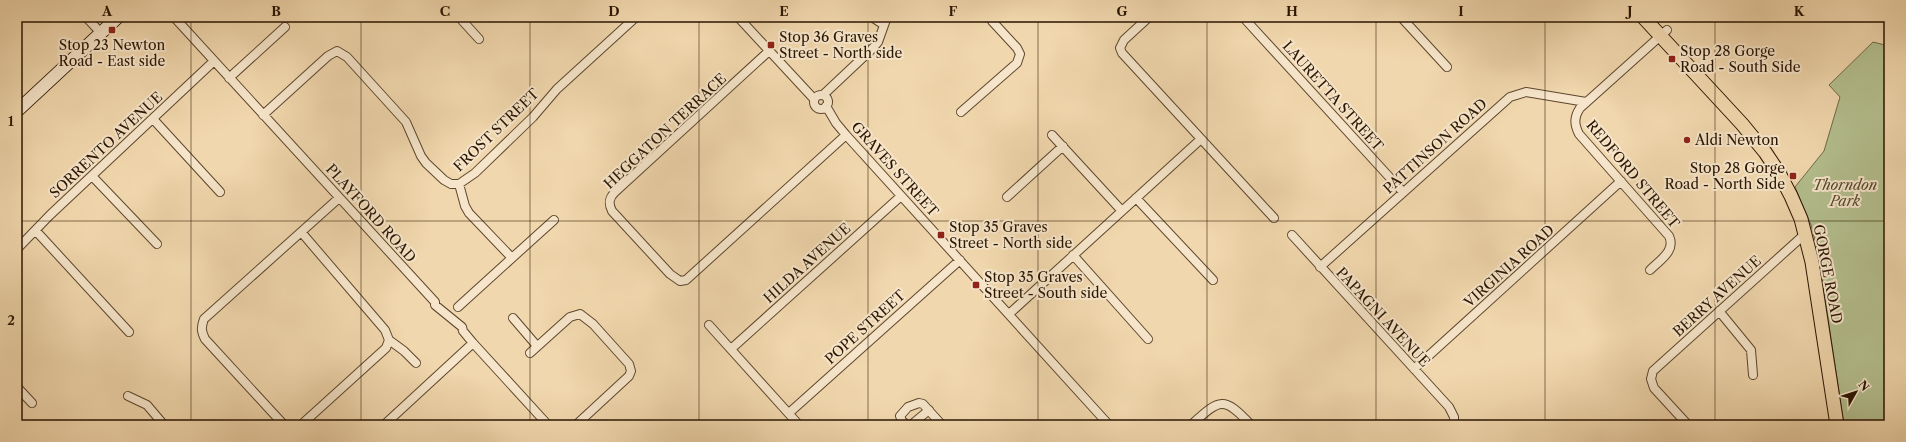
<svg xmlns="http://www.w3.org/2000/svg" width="1906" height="442" viewBox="0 0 1906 442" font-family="'Libre Caslon Text',serif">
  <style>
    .green { fill: #b4bf8f; stroke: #6f6a48 }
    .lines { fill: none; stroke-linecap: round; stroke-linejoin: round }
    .minor-casing { stroke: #5c462d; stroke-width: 10 }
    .secondary-casing { stroke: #2a1502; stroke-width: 14 }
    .primary-casing { stroke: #2a1502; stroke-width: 15 }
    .minor { stroke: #f6e5ca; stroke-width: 8 }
    .secondary { stroke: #f6e5ca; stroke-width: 12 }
    .primary { stroke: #f1d7ad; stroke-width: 13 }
    .grid { fill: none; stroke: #2a1502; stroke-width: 1; stroke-opacity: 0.55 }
    .poi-dot { fill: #8f2418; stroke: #f6e5ca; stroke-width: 1.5 }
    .labels { text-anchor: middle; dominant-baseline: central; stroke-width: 4; stroke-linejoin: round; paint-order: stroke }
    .poi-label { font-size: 14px; fill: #2a1502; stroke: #f6e5ca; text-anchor: start }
    .street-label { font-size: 14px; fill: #2a1502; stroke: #f6e5ca }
    .park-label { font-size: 14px; font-style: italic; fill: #53482c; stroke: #f6e5ca }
    .neatline { fill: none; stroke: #2a1502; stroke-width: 1.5 }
    .grid-label { font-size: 13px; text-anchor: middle; font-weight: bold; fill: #2a1502 }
  </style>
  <rect width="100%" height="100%" fill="#f1d7ad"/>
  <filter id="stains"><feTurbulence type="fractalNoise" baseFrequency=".005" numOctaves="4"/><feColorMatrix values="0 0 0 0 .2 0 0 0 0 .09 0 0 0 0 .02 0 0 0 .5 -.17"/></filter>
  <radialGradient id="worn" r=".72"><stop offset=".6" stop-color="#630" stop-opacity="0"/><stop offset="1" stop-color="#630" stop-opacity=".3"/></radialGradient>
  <path class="green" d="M 1873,42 L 1889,46 L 1889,425 L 1844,425 L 1818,252 L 1811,225 L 1795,187 L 1824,151 L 1840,97 L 1829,85 Z"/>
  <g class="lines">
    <g class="minor-casing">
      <path id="minor" d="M 86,17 L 101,33
        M 174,17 L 435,302 L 435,305 L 462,327 L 463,331 L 473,343 L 548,425
        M 459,17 L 479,39
        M 738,17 L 814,99
        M 872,17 L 884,25
        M 1149,17 L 1124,40 L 1120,48 L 1122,53 L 1274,218
        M 1243,17 L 1403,192
        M 1401,17 L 1447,67
        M 769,51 L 615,192 C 609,198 608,203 612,211 L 670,274 L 680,281 L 686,280 L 846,135
        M 229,78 L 285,27
        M 823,95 L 873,48 L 878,42 L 887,17
        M814 102a7 7 0 1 1 14 0a7 7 0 1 1-14 0Z
        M 826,106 L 836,123 L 846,135 L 1109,425
        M 961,112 L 1017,63 L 1020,54 L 1017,48 L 992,21 L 990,17
        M 263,115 L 328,56 L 337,51 L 347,57 L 406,122 L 421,156 L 426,163 L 444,180 L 451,184 L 459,184 L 475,173 L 533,117 L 557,89 L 636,17
        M 153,119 L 220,192
        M 1052,135 L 1122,211
        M 92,176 L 157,244
        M 459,184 L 465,206 L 469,213 L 512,258 L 554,220
        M 1007,197 L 1063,146
        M 1136,198 L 1213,280
        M 36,231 L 129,332
        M 1292,235 L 1449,407 L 1454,417 L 1454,425
        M 17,249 L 50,215 L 214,61
        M 1073,255 L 1148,339
        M 1320,267 L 1510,97 L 1526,92 L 1586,102
        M 1650,270 C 1660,260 1676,251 1669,236 L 1579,134 C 1574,124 1574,117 1580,108 L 1667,30
        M 458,307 L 512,258
        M 1719,311 L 1751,350 L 1753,375
        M 1009,314 L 1201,139
        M 513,318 L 537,346
        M 709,325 L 799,425
        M 389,340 L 404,351 L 416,363
        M 731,349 L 901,196
        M 530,353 L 570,317 L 580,314 L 593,324 L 629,364 L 631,371 L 629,376 L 576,425
        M 1414,369 L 1621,181
        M 17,387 L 32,403
        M 128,396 L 147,405 L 164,425
        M 789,413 L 960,260
        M 284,425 L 205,339 C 201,331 201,327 204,319 L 339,198
        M 301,425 L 386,348 L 389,340 L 385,330 L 302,233
        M 384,425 L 473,343
        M 907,425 L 902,421 L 900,416 L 908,407 L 919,403 L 923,404 L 942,425
        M 911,425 L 929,410
        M 1191,425 C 1220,399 1223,395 1251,425
        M 1688,425 L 1654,388 L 1651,379 L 1653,371 L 1805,234"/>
    </g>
    <g class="secondary-casing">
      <path id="secondary" d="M 17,111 L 118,17"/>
    </g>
    <g class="primary-casing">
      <path id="primary" d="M 1643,17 L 1742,124 L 1765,152 L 1779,173 L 1791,196 L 1801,219 L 1812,262 L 1837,425"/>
    </g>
    <use href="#minor" class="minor"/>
    <use href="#secondary" class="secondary"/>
    <use href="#primary" class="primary"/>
  </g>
  <path class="grid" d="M 191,17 L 191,425M 361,17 L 361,425M 530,17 L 530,425M 699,17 L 699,425M 868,17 L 868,425M 1038,17 L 1038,425M 1207,17 L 1207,425M 1376,17 L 1376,425M 1545,17 L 1545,425M 1715,17 L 1715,425M 17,221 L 1889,221"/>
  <g class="poi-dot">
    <rect x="108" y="26" width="8" height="8" rx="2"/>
    <rect x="767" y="41" width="8" height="8" rx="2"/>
    <rect x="1668" y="55" width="8" height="8" rx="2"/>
    <circle cx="1687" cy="140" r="4"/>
    <rect x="1789" y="172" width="8" height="8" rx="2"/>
    <rect x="937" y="231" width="8" height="8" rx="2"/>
    <rect x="972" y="281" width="8" height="8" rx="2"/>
  </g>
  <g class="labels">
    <g class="poi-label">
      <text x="779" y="37">Stop 36 Graves<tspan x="779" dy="16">Street - North side</tspan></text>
      <text x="112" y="45" text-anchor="middle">Stop 23 Newton<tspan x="112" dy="16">Road - East side</tspan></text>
      <text x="1680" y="51">Stop 28 Gorge<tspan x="1680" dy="16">Road - South Side</tspan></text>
      <text x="1695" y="140">Aldi Newton</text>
      <text x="1785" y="168" text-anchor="end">Stop 28 Gorge<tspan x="1785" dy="16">Road - North Side</tspan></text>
      <text x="949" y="227">Stop 35 Graves<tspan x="949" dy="16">Street - North side</tspan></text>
      <text x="984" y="277">Stop 35 Graves<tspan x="984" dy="16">Street - South side</tspan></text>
    </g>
    <g class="street-label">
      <text transform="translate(1333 96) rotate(48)">LAURETTA STREET</text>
      <text transform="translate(496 130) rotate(-44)">FROST STREET</text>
      <text transform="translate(665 131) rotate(-43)">HEGGATON TERRACE</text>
      <text transform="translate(106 145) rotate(-43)">SORRENTO AVENUE</text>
      <text transform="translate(1435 146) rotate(-42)">PATTINSON ROAD</text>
      <text transform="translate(895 169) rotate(48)">GRAVES STREET</text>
      <text transform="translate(1633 174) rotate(50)">REDFORD STREET</text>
      <text transform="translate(371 213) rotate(48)">PLAYFORD ROAD</text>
      <text transform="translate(807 263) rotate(-42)">HILDA AVENUE</text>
      <text transform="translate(1509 266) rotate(-42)">VIRGINIA ROAD</text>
      <text transform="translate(1828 274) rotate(79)">GORGE ROAD</text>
      <text transform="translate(1717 296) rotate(-42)">BERRY AVENUE</text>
      <text transform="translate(1383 317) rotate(47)">PAPAGNI AVENUE</text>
      <text transform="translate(865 327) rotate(-42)">POPE STREET</text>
    </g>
    <g class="park-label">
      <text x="1845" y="185">Thorndon<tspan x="1845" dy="16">Park</tspan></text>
    </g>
  </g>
  <rect width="1906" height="442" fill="none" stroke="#f1d7ad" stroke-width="44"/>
  <g transform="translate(1856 392) rotate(51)" stroke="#f6e5ca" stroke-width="3" paint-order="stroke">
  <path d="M0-3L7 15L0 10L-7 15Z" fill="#2a1502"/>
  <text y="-6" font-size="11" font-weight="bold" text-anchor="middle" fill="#2a1502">N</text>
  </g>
  <rect x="22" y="22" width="1862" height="398" class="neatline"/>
  <g class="grid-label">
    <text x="107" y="16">A</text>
    <text x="276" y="16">B</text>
    <text x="445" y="16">C</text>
    <text x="614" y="16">D</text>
    <text x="784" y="16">E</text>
    <text x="953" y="16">F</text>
    <text x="1122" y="16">G</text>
    <text x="1292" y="16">H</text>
    <text x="1461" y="16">I</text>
    <text x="1630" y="16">J</text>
    <text x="1799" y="16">K</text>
    <text x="11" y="126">1</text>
    <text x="11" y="325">2</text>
  </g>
  <rect width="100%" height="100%" filter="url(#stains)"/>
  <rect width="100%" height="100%" fill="url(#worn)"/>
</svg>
